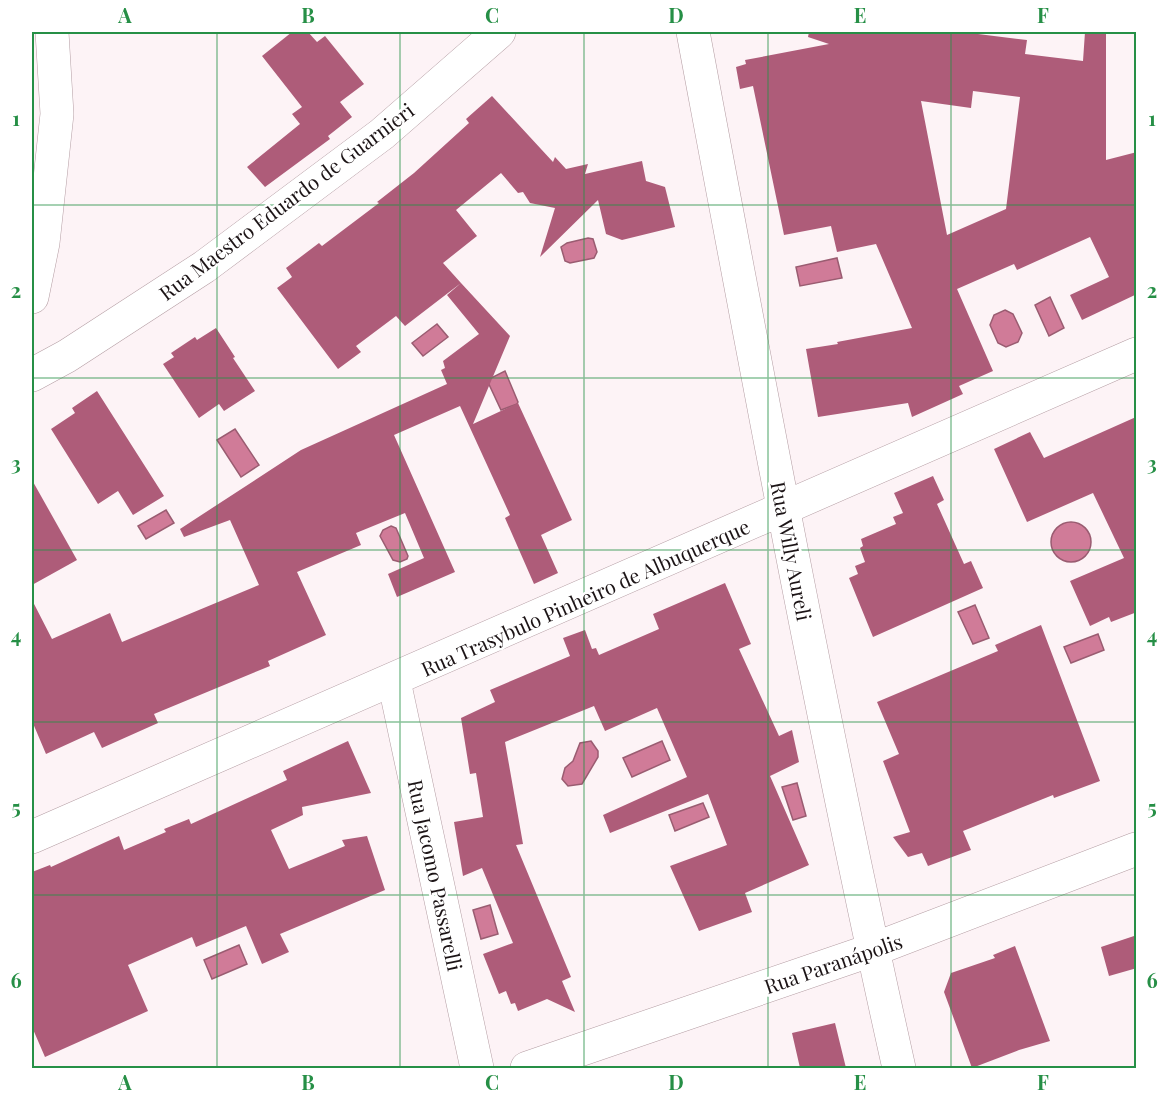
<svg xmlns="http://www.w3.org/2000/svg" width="1168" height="1100" viewBox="0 0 1168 1100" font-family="'Playfair Display',serif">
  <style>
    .water { fill: #d07b98; stroke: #9a5c71; stroke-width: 1.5 }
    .building { fill: #ae5c79; fill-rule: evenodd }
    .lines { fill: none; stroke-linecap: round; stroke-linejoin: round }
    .minor-casing { stroke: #b49da3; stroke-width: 34 }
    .minor { stroke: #fff; stroke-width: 33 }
    .grid { fill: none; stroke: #268f46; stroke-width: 1.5; stroke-opacity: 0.55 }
    .labels { text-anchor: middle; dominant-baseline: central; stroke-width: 5; stroke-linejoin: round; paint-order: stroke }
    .street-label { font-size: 20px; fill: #1c1416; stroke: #fff }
    .neatline { fill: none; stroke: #268f46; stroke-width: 2 }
    .grid-label { font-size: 20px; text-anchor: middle; font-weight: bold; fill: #268f46 }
  </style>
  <rect width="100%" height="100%" fill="#fdf3f6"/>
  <path class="water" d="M 588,238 L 593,239 L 597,252 L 594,258 L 570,263 L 565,261 L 561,247 L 567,243 Z
    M 837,258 L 842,278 L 800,286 L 796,267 Z
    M 1050,297 L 1064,328 L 1049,336 L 1035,305 Z
    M 1005,310 L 1013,314 L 1022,333 L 1018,342 L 1006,347 L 998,343 L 990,325 L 994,315 Z
    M 437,324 L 448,337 L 423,356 L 412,343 Z
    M 505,371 L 518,402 L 517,404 L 501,410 L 487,380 Z
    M 235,429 L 259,465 L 241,477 L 217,440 Z
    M 166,510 L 174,523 L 146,539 L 138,526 Z
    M1051 542a20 20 0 1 1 40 0a20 20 0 1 1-40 0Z
    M 391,526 L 396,528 L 408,556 L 407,559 L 400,562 L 393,560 L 380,536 L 383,530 Z
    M 975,605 L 989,638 L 973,644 L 958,612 Z
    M 1098,634 L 1104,650 L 1071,663 L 1064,647 Z
    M 591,741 L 598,751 L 598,757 L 582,784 L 568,786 L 562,779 L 565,768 L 573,761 L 580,743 Z
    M 662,741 L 670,760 L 632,777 L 623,758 Z
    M 797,783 L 806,816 L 793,820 L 782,787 Z
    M 703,803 L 709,817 L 675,831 L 669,815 Z
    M 490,905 L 498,934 L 481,939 L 473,910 Z
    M 239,945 L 247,964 L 212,979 L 204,960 Z"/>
  <path class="building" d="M 292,32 L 308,32 L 317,42 L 325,36 L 364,84 L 340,102 L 352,117 L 328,136 L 330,139 L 265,187 L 247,167 L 300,124 L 292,114 L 302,107 L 262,56 Z
    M 809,32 L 962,32 L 1027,40 L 1025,54 L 1083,61 L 1085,32 L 1106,32 L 1106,160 L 1137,152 L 1137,294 L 1082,320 L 1070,295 L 1109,277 L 1090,237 L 1017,270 L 1014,264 L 957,289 L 993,371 L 959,386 L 963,394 L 912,417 L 908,403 L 818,417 L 806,349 L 838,344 L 837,342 L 912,328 L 876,244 L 837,252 L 831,226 L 784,235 L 753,86 L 740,89 L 736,67 L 746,64 L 745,60 L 829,44 L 808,37 ZM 973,91 L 1020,97 L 1006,209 L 947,235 L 921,101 L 971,108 Z
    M 492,96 L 553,162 L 555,157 L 566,169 L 588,164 L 585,174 L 642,161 L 646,181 L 665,187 L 675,227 L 622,240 L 606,234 L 598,200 L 540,257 L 555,208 L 530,203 L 523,192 L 518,193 L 501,173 L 456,210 L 477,236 L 443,263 L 461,283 L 405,326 L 396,316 L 356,346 L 361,352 L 338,369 L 277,288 L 292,277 L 286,268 L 319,243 L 322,246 L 379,203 L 377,202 L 414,173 L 469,123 L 466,119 Z
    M 461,283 L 510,336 L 473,424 L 518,403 L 572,520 L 541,535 L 558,573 L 534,584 L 505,518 L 510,515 L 460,406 L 394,435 L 455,572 L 397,597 L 388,574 L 424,558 L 405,513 L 356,533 L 361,545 L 297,572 L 326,635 L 268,661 L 270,666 L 154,714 L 158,723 L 102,748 L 94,732 L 46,754 L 32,721 L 32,600 L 52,639 L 110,613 L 122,642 L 259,585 L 230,520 L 184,537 L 180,529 L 301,450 L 447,384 L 441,370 L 445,368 L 443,361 L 479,334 L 447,295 Z
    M 216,328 L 235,357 L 233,358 L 255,391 L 224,411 L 219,404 L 199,418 L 163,364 L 174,357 L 171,353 L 195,337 L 197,340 Z
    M 97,391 L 164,496 L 133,515 L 118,491 L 98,504 L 51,429 L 75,413 L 72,408 Z
    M 1136,417 L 1137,612 L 1111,622 L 1109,617 L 1090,626 L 1070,581 L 1124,558 L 1093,493 L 1027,522 L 994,449 L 1030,432 L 1044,458 Z
    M 933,476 L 944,500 L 937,504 L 964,564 L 971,561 L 983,588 L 873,637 L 849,578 L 858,574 L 855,566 L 865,562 L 860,548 L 863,546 L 861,539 L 896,524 L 893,517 L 903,513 L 894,493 Z
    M 32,480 L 77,560 L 32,585 Z
    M 725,583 L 751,644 L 739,649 L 779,736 L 792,730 L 799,762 L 770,776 L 809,865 L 745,893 L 752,912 L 699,931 L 670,866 L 727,845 L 708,794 L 610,833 L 603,815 L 687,777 L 657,708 L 605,731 L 594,706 L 505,742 L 523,844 L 516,845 L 571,977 L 562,981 L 575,1012 L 547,999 L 518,1011 L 515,1003 L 511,1004 L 506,991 L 499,994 L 483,954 L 513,943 L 482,868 L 463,876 L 454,822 L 483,817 L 476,773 L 470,774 L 461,718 L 495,702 L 490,690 L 570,656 L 563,638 L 585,630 L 592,649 L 596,648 L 599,655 L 659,629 L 653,614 Z
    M 1041,625 L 1100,781 L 1054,798 L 1053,795 L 963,831 L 971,850 L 928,866 L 922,853 L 908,857 L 893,837 L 910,832 L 883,761 L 899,754 L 877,702 L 998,651 L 995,645 Z
    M 348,741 L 371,793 L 302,807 L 303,815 L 271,830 L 289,869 L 345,846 L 342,840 L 367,836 L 385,890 L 280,934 L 289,952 L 262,964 L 246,926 L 196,947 L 192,937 L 128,965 L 148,1011 L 45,1057 L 32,1027 L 32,872 L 50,865 L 51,867 L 119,836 L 124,850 L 166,832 L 164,829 L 189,819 L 191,824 L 287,780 L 283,771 Z
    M 1137,935 L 1137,968 L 1109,976 L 1101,947 Z
    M 1015,946 L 1050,1041 L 1019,1050 L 972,1068 L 944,992 L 951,973 L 995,958 L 993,955 Z
    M 835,1023 L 846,1068 L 800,1068 L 792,1033 Z"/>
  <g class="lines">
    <g class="minor-casing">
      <path id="minor" d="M 693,32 C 758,378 822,724 899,1068
        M 32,297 L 43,243 L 57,114 L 52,32
        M 32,375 L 67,356 L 204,267 L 382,134 L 499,32
        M 394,681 L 477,1068
        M 32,837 L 1136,354
        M 527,1068 L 872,950 L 1136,849"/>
    </g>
    <use href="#minor" class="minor"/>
  </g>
  <path class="grid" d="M 217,32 L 217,1068M 400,32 L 400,1068M 584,32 L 584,1068M 768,32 L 768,1068M 951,32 L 951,1068M 32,205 L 1136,205M 32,378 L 1136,378M 32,550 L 1136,550M 32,722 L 1136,722M 32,895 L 1136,895"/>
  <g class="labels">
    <g class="street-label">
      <text transform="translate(286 201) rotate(-37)">Rua Maestro Eduardo de Guarnieri</text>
      <text transform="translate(792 551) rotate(79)">Rua Willy Aureli</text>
      <text transform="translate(585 597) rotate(-24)">Rua Trasybulo Pinheiro de Albuquerque</text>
      <text transform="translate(436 875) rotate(78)">Rua Jacomo Passarelli</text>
      <text transform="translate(833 963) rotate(-19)">Rua Paranápolis</text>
    </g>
  </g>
  <rect width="1168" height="1100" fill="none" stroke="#ffffff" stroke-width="66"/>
  <rect x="33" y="33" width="1102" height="1034" class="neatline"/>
  <g class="grid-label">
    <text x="125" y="23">A</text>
    <text x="308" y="23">B</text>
    <text x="492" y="23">C</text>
    <text x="676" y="23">D</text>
    <text x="860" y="23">E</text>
    <text x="1043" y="23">F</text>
    <text x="16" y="126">1</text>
    <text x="1152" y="126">1</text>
    <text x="16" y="298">2</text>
    <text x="1152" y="298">2</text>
    <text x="16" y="471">3</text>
    <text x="1152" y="471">3</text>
    <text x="16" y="643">4</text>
    <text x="1152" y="643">4</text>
    <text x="16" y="815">5</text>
    <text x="1152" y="815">5</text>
    <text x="16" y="988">6</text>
    <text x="1152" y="988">6</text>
    <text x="125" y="1090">A</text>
    <text x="308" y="1090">B</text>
    <text x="492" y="1090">C</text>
    <text x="676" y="1090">D</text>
    <text x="860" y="1090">E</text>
    <text x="1043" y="1090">F</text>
  </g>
</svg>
